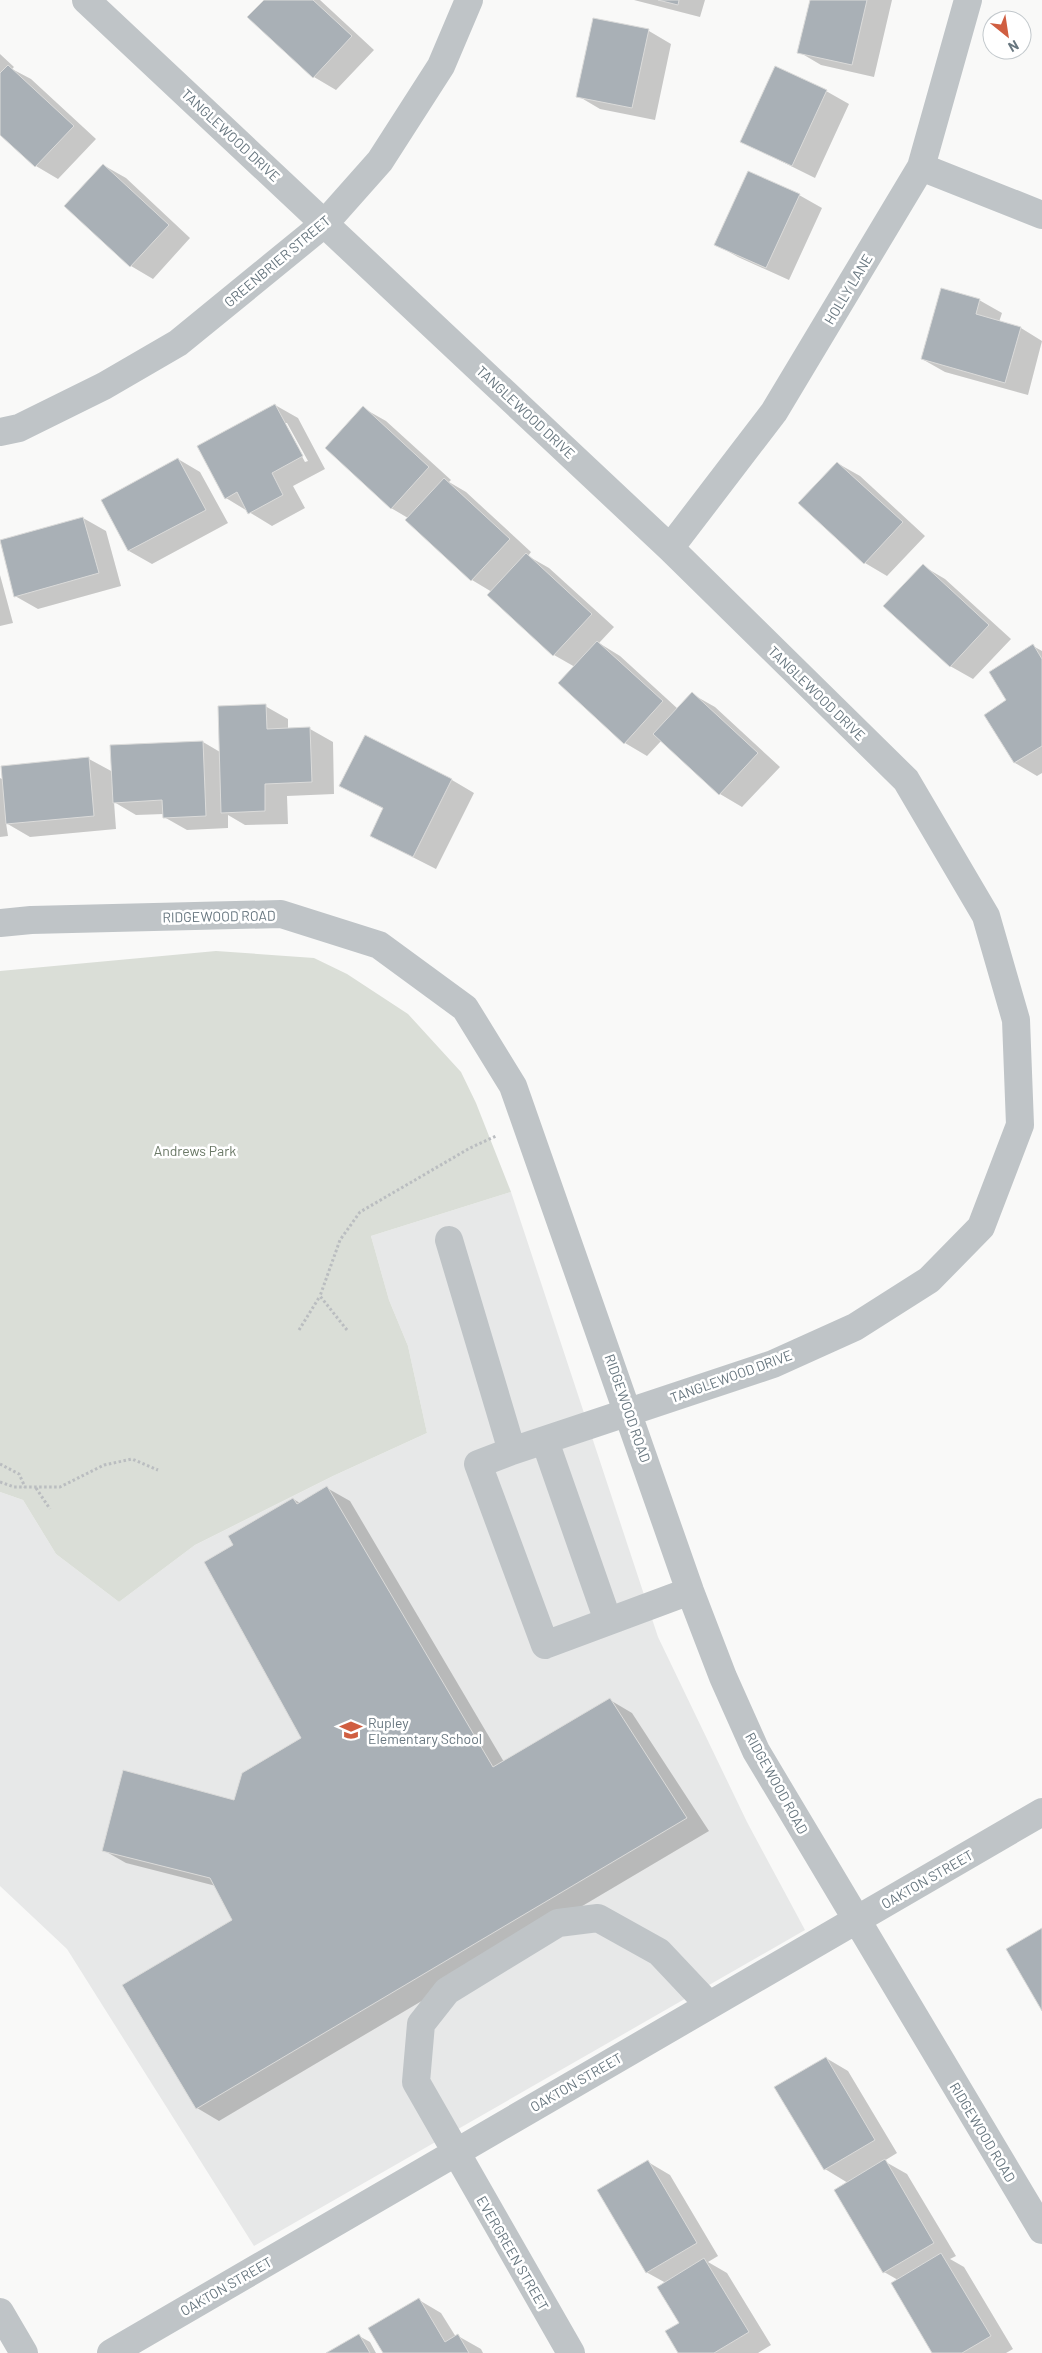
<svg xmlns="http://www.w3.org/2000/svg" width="1042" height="2353" viewBox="0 0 1042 2353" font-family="Barlow,sans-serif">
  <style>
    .built { fill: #e7e8e8 }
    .green { fill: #daded7 }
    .shadow { fill: #0003; fill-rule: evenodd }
    .building { fill: #a9b0b6; stroke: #dbdbda }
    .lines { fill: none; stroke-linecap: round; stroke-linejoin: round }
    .path { stroke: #babdc0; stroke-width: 3; stroke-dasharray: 2.5 2.5; stroke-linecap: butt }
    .minor { stroke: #bfc4c7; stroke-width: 28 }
    .labels { text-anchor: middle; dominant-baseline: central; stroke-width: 5; stroke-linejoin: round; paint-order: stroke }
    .street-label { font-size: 14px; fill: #67767f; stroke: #fff }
    .park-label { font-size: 14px; fill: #6a7866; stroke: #fff }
    .poi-label { font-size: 14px; fill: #67767f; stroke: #fff; text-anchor: start }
  </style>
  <rect width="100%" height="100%" fill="#f9f9f8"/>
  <path class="built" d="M 511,1192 L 658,1637 L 747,1822 L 805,1930 L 254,2246 L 67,1949 L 0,1886 L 0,1492 L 23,1500 L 56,1554 L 119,1602 L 195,1545 L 333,1476 L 427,1433 L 408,1346 L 389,1300 L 371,1236 Z"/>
  <path class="green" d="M 216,951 L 314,958 L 347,974 L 408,1014 L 461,1072 L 476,1103 L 511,1192 L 371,1236 L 389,1300 L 408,1346 L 427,1433 L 333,1476 L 195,1545 L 119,1602 L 56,1554 L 23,1500 L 0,1492 L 0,971 Z"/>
  <path class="shadow" d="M 265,0 L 320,0 L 374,50 L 336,90 L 314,77 L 249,17 Z
    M 634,0 L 705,0 L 700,17 Z
    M 811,0 L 892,0 L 874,77 L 821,65 L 799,52 Z
    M 594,19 L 649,31 L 671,44 L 655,120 L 600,109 L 578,96 Z
    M 0,54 L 14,67 L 12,69 L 31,79 L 96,139 L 58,179 L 36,166 L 0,133 Z
    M 826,91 L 849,104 L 815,178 L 742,142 Z
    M 103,165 L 126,178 L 190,238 L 153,279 L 131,266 Z
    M 799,195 L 822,208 L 789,280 L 738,257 L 715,244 Z
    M 979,300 L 1002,313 L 999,322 L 1021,328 L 1042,341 L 1028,395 L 945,372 L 922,359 Z
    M 275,405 L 298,418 L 325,469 L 293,486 L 305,508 L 272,526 L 226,498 ZM 284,423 L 287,423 L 308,461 L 305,462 Z
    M 363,408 L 386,421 L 451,480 L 449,482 L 466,492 L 531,552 L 528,556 L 549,568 L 614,627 L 599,643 L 620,656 L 678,709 L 692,694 L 715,707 L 780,767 L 742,807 L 720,794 L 662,740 L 647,756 L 625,743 L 575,667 L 554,655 L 492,592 L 472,580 L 408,518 L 391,508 Z
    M 178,459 L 200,472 L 228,523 L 152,564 L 129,551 L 102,500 Z
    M 837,463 L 860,476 L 925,536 L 887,576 L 865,563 Z
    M 83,518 L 106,531 L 121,586 L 38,609 L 15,596 L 0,541 Z
    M 923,566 L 945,579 L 1011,639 L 973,679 L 950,666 Z
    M 0,575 L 13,623 L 0,626 Z
    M 1033,646 L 1042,651 L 1042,773 L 1037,776 L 1015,763 L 985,715 L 1008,700 Z
    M 265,706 L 288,719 L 288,730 L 310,729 L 333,742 L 334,794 L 287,796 L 288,824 L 245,825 L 228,815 L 228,828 L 187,830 L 164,817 L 164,814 L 136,815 L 114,802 L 116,829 L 30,837 L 6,823 L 8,836 L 0,837 L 0,778 L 4,780 L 89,759 L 113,772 L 203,742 L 220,752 Z
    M 452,780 L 474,793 L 436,869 L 371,836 L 384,809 L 340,786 Z
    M 327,1488 L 350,1501 L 504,1762 L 610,1700 L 632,1713 L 709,1831 L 219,2121 L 197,2108 L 234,1921 L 216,1886 L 126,1863 L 103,1850 L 234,1802 L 303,1739 L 235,1545 L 293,1499 L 300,1503 Z
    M 826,2058 L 848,2071 L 897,2153 L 884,2161 L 907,2174 L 956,2256 L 950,2259 L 964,2267 L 1013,2349 L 1006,2353 L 933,2353 L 898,2280 L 884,2272 L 848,2183 L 825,2169 Z
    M 648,2162 L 670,2175 L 718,2256 L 708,2262 L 727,2273 L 771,2345 L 758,2353 L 679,2353 L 681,2323 L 666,2283 L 646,2272 Z
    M 419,2300 L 441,2313 L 456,2337 L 458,2336 L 481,2349 L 483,2353 L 384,2353 Z
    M 359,2336 L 370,2342 L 376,2353 L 329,2353 Z"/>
  <path class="building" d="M 264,0 L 313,0 L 352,36 L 313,78 L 247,17 Z
    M 658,0 L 679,0 L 678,5 Z
    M 810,0 L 867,0 L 852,65 L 797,53 Z
    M 593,18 L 649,29 L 632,108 L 576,97 Z
    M 8,65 L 74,126 L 35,167 L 0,135 L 0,73 Z
    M 775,66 L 827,90 L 792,166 L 740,142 Z
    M 103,164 L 169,225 L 130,267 L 64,206 Z
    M 748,171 L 800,194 L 766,268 L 714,245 Z
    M 941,288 L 980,299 L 976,314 L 1021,327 L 1005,383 L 921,359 Z
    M 275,404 L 303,456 L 272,473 L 283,495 L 248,514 L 237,492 L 225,499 L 197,446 Z
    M 363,406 L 429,467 L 391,509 L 325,448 Z
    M 178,458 L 206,510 L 128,551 L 101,500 Z
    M 837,462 L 903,522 L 864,564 L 798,503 Z
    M 444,478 L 510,539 L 471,581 L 405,520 Z
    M 83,517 L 99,573 L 14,597 L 0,540 Z
    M 526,553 L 592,614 L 553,656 L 487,595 Z
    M 923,564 L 989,625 L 950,667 L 883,606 Z
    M 597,641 L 663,701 L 624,744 L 558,683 Z
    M 1033,644 L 1042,659 L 1042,746 L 1014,763 L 984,715 L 1006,700 L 989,672 Z
    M 692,692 L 758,753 L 719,795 L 653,734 Z
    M 266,704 L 267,729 L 310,727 L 312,782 L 265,784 L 265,811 L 221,813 L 218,706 Z
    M 365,735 L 452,779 L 413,857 L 370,836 L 383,808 L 339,786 Z
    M 203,741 L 206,816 L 163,818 L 162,800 L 113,803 L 110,745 Z
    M 89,757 L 94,816 L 6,824 L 1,766 Z
    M 327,1486 L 493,1767 L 610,1698 L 687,1818 L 196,2109 L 122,1985 L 232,1920 L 210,1878 L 102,1851 L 123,1770 L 234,1800 L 242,1773 L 301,1738 L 204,1562 L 233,1545 L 228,1536 L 293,1498 L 297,1504 Z
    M 1042,1928 L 1042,2011 L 1006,1949 Z
    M 826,2057 L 875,2140 L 824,2170 L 774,2087 Z
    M 885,2159 L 934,2243 L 883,2273 L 834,2190 Z
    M 648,2160 L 697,2243 L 646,2273 L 597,2190 Z
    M 941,2253 L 991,2336 L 962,2353 L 932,2353 L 891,2283 Z
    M 704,2258 L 749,2332 L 714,2353 L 678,2353 L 665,2331 L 679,2323 L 657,2287 Z
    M 419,2298 L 445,2342 L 458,2334 L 469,2353 L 383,2353 L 368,2328 Z
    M 359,2334 L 370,2353 L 326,2353 Z"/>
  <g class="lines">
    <path class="path" d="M 299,1330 L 320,1296
      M 347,1330 L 320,1296 L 340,1240 L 360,1212 L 470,1148 L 496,1136
      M 0,1464 L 19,1474 L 25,1487
      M 0,1482 L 14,1487 L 60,1487 L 104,1465 L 132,1459 L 158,1470
      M 36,1488 L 50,1509"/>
    <path class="minor" d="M 86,0 L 670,548 L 906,780 L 986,916 L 1016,1020 L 1020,1125 L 981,1227 L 929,1280 L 855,1327 L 773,1364 L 512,1451 L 449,1240
      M 921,167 L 1042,215
      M 0,432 L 19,428 L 104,386 L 178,343 L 325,223 L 380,161 L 441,66 L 469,0
      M 670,548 L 774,412 L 921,167 L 968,0
      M 0,923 L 31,920 L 281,914 L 379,945 L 465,1008 L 513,1086 L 690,1591 L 723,1677 L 756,1751 L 1042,2230
      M 545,1441 L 608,1621
      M 512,1451 L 478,1464 L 545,1645 L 690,1591
      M 0,2312 L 24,2353
      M 111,2353 L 1042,1812
      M 571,2353 L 416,2082 L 421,2024 L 447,1991 L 558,1923 L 598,1918 L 659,1952 L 709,2005"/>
  </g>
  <defs>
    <g id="school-bare" transform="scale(1.725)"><path d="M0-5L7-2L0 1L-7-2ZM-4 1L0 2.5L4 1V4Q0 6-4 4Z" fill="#d05e41" stroke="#fff" stroke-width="2.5" paint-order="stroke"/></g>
  </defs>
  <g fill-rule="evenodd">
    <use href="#school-bare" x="351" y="1730"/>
  </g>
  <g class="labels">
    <g class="street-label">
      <text transform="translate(231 135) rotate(43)">TANGLEWOOD DRIVE</text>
      <text transform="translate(277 261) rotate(-40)">GREENBRIER STREET</text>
      <text transform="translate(848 289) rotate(-59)">HOLLY LANE</text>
      <text transform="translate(526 412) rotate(43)">TANGLEWOOD DRIVE</text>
      <text transform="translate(817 693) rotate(44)">TANGLEWOOD DRIVE</text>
      <text transform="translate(219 916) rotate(-1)">RIDGEWOOD ROAD</text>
      <text transform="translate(731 1376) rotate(-20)">TANGLEWOOD DRIVE</text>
      <text transform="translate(628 1408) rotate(71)">RIDGEWOOD ROAD</text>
      <text transform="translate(777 1783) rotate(61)">RIDGEWOOD ROAD</text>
      <text transform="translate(927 1879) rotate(-30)">OAKTON STREET</text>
      <text transform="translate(576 2082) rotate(-30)">OAKTON STREET</text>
      <text transform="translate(983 2132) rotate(59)">RIDGEWOOD ROAD</text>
      <text transform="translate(513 2253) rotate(60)">EVERGREEN STREET</text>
      <text transform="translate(226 2286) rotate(-30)">OAKTON STREET</text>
    </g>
    <g class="park-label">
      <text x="195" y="1150">Andrews Park</text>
    </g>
    <g class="poi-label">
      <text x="368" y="1722">Rupley<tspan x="368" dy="16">Elementary School</tspan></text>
    </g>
  </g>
  <g transform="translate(1007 35) rotate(150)"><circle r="24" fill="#ffffff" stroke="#c2c8cc"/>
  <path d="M0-4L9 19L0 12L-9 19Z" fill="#d05e41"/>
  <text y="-8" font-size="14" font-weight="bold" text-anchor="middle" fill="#67767f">N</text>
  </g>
</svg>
